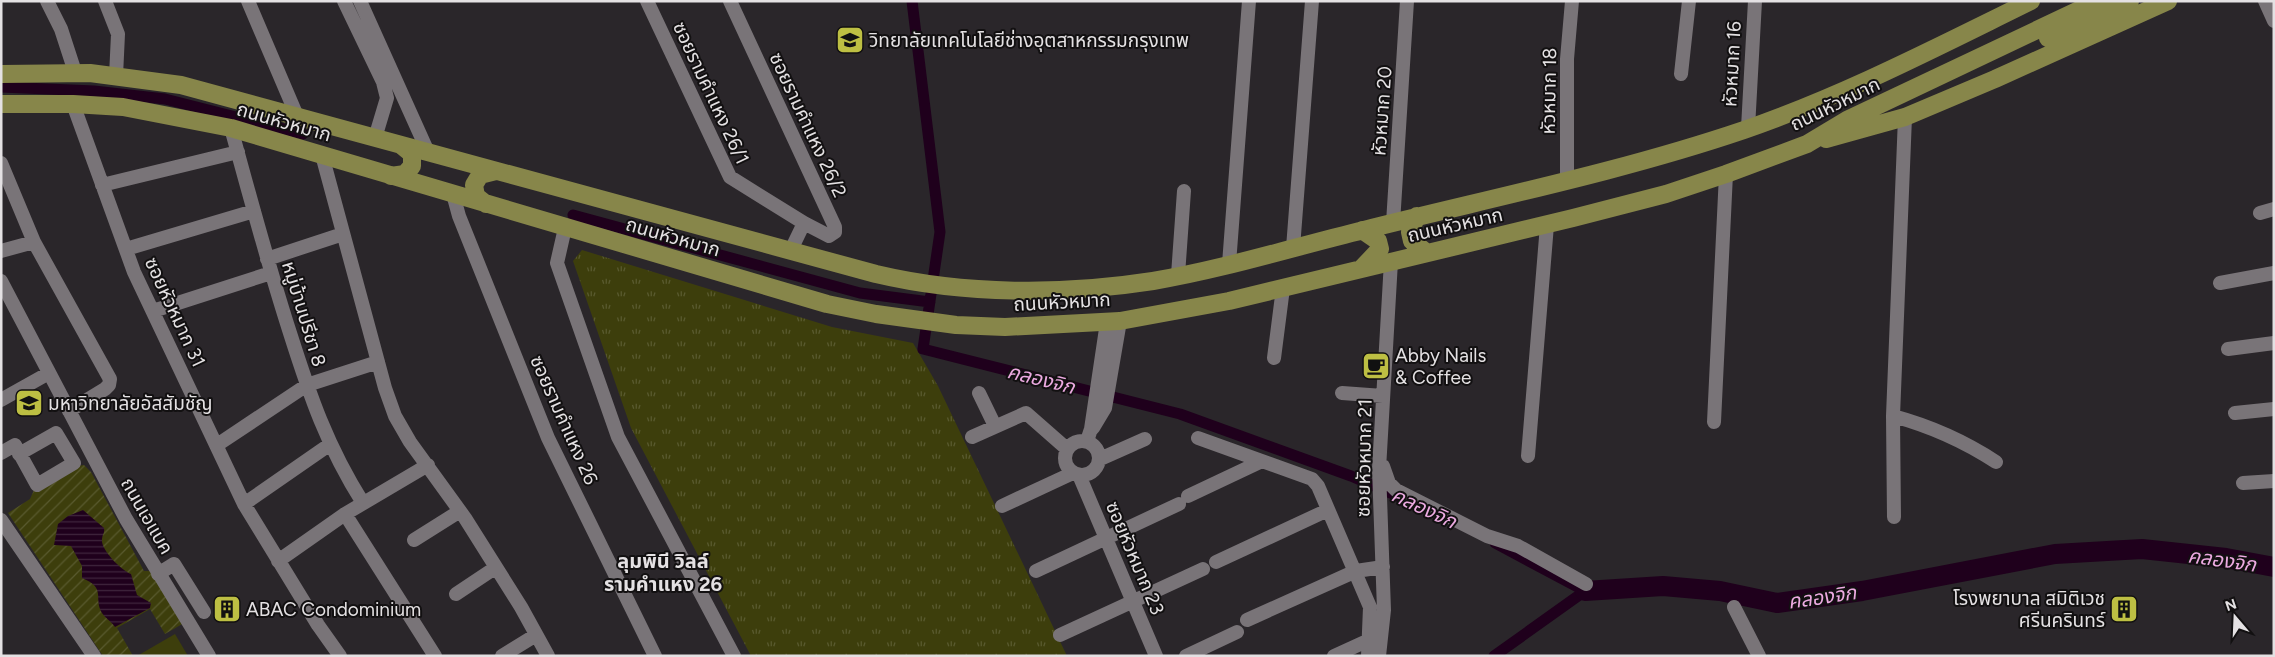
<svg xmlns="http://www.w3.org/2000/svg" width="2275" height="657" viewBox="0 0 2275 657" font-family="Figtree,'Noto Sans Thai',sans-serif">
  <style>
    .grass { fill: url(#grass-tufts) }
    .garden { fill: url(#garden-furrows) }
    .pitch { fill: #3d3e0c }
    .water { fill: url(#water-rules) }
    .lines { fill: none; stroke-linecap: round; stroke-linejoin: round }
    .canal { stroke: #1f001c; stroke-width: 11 }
    .river { stroke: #1f001c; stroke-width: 20 }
    .minor { stroke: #797478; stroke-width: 14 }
    .major { stroke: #87864a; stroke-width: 18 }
    .labels { text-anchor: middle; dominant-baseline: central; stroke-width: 4; stroke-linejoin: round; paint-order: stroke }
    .poi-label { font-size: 19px; fill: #e4e1e3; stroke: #121011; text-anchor: start }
    .street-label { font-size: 19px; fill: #e4e1e3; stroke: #121011 }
    .water-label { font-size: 20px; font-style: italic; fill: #ecaae1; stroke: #121011 }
    .neighbourhood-label { font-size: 20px; font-weight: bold; fill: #e4e1e3; stroke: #121011 }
  </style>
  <defs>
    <pattern id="grass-tufts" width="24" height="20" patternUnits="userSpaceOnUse" patternTransform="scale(1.25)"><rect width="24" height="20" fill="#3d3e0c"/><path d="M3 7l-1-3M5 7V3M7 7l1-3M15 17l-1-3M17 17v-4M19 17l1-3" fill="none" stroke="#595a2f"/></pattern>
    <pattern id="garden-furrows" width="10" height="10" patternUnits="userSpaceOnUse" patternTransform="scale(1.25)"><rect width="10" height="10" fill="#3d3e0c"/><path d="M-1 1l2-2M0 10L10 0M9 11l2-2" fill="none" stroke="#595a2f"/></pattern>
    <pattern id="water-rules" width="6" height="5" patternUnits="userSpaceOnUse" patternTransform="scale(1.25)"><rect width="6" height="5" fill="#1f001c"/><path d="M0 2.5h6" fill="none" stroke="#3f253d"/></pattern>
  </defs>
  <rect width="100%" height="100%" fill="#2a262a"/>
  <path class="grass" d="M 582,250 L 832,327 L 913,343 L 938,386 L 1067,656 L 751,656 L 631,428 L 573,261 Z"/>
  <path class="garden" d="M 84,465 L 91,472 L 144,571 L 151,571 L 184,623 L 165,634 L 150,609 L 117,628 L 133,656 L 103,656 L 8,513 L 30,499 L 34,490 L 77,466 Z"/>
  <path class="pitch" d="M 175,634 L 188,656 L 137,656 Z"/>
  <path class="water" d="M 83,510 L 104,528 C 105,533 102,535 102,540 C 101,550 122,571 131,574 L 137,595 L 151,603 L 150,608 L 115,627 C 112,622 105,618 102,613 C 93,598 107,588 82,578 L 82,566 L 71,546 L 54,545 L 58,524 L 68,516 Z"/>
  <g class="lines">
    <path class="canal" d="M 912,1 L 940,232 L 923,349 L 1180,414 L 1351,476 L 1402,498
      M 1,87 L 94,91 L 165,99 L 303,134
      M 573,215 L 860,293 L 930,302
      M 1494,656 L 1585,591 L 1495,543"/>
    <path class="river" d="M 1585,591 L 1663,586 L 1720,591 L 1777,603 L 1862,591 L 2055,554 L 2142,549 L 2226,558 L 2274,567"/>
    <path class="minor" d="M 47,1 L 61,29 L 75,72
      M 105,1 L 118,34 L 116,76
      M 248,1 L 297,116
      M 344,1 L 383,82 L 387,98 L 375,138
      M 360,1 L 428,152
      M 647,1 L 730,177 L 804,223 L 829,236 L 835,232 L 835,227 L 730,1
      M 2265,1 L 2274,21
      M 1681,74 L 1689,1
      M 73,104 L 134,272 L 244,504 L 318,625 L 340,656
      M 231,128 C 250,197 268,265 290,333 C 310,396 327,446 363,503
      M 1748,128 L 1755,1
      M 322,155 L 385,388 L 395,416 L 410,442 L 465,518 L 521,607 L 548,656
      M 1,163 L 34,242
      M 1567,181 L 1567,59 L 1572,1
      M 102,185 L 238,152
      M 453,194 L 459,216 L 548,438 L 655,656
      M 2260,213 L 2274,209
      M 1393,223 L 1407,1
      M 565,228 L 557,263 L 618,437 L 734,656
      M 1293,248 L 1312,1
      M 126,249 L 254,211
      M 1,251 L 34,242 L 110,379 L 109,385 L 105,389 L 69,411
      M 790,252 L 804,223
      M 267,259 L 343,234
      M 1229,264 L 1249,1
      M 1178,275 L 1184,191
      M 1,281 L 126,519 L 209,656
      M 2220,283 L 2274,273
      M 153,311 L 271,273
      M 2228,349 L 2274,343
      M 1274,358 L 1283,288
      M 979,393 L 995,426
      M 1342,393 L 1383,396
      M 1,400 L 49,373
      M 2235,413 L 2274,409
      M 1893,416 C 1930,426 1964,441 1996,462
      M 1714,422 L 1726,174
      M 1093,428 L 1105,408 L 1120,321
      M 972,437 L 1026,413 L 1067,449
      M 1198,438 L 1312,479 L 1318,486 L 1370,607 L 1368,656
      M1065 458a17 17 0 1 1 34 0a17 17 0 1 1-34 0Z
      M 1087,441 L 1091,429 L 1107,322
      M 217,445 L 307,385 L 378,362
      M 1,453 L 15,445 L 37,485 L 74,463 L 56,433 L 19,454
      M 1528,456 L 1547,225
      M 1100,459 L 1145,439
      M 1383,466 L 1389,483 L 1396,490 L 1487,536 L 1518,546 L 1586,584
      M 1079,475 L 1156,656
      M 2243,483 L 2274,481
      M 1188,496 L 1260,462
      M 244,504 L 329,445
      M 1002,506 L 1073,473
      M 345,514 L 435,656
      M 1894,517 L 1893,416 L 1905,117
      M 1,520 L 94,656
      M 414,540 L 460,511
      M 278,561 L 345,514 L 428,465
      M 1216,562 L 1328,510
      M 1036,571 L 1179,504
      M 158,574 L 174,564 L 204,612
      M 456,594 L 495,568
      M 1734,607 L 1759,656
      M 1247,620 L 1356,571 L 1383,567
      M 1060,635 L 1203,569
      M 502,656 L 536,635
      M 1186,656 L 1237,632
      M 1334,656 L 1369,640
      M 1379,656 L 1384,610 L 1379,469 L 1391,261"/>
    <path class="major" d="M 2048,38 L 2130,1
      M 1,74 L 90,73 L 181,85 L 876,274 C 965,295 1063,295 1153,281 C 1224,269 1294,247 1364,230 C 1491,198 1620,172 1744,130 C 1843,96 1937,47 2031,1
      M 1,104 L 73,104 L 123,107 L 231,128 L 827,304 L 876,314 L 956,325 L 1005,327 L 1120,321 L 1229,301 L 1573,218 L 1666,194 L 1726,174 L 1807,144 L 1847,120 L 2098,1
      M 1826,139 L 1905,117 L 1995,79 L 2168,1
      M 391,176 L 405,174 L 412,166 L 412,154 L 401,145
      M 486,204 L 476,196 L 474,185 L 480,175 L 496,171
      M 1417,216 L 1410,232 L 1412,241 L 1427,253
      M 1362,230 L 1378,241 L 1380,249 L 1362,268"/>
  </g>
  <defs>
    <g id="university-square" transform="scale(1.4375)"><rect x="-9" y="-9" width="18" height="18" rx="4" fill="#bdbf43" stroke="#121011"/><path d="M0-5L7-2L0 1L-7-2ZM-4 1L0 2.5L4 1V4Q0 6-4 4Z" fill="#111"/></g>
    <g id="cafe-square" transform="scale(1.4375)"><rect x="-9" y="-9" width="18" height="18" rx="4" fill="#bdbf43" stroke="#121011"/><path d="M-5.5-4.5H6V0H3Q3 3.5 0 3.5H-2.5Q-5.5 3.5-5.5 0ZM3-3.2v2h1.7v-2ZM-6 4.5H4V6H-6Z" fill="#111"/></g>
    <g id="building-square" transform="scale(1.4375)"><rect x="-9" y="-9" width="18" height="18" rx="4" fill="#bdbf43" stroke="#121011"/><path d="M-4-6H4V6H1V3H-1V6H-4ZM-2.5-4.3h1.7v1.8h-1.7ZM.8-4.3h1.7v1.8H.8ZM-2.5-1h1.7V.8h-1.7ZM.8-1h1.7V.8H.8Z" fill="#111"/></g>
  </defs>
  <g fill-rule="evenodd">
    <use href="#university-square" x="850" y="40"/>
    <use href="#cafe-square" x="1376" y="366"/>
    <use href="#university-square" x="29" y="403"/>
    <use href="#building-square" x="227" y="609"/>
    <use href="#building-square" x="2124" y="609"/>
  </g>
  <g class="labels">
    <g class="poi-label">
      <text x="869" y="40">วิทยาลัยเทคโนโลยีช่างอุตสาหกรรมกรุงเทพ</text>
      <text x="1395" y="355">Abby Nails<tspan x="1395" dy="22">&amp; Coffee</tspan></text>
      <text x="48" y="403">มหาวิทยาลัยอัสสัมชัญ</text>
      <text x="2105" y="598" text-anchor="end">โรงพยาบาล สมิติเวช<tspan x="2105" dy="22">ศรีนครินทร์</tspan></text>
      <text x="246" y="609">ABAC Condominium</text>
    </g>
    <g class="street-label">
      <text transform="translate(1732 64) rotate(-87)">หัวหมาก 16</text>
      <text transform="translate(1549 91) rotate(-89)">หัวหมาก 18</text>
      <text transform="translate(711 93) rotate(65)">ซอยรามคำแหง 26/1</text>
      <text transform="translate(1835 104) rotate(-26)">ถนนหัวหมาก</text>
      <text transform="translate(1382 111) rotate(-86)">หัวหมาก 20</text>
      <text transform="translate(284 122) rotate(16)">ถนนหัวหมาก</text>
      <text transform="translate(808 125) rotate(65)">ซอยรามคำแหง 26/2</text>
      <text transform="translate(1455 225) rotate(-13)">ถนนหัวหมาก</text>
      <text transform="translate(673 237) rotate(16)">ถนนหัวหมาก</text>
      <text transform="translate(1062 302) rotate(-3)">ถนนหัวหมาก</text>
      <text transform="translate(175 312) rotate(65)">ซอยหัวหมาก 31</text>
      <text transform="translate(304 314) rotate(73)">หมู่บ้านปรีชา 8</text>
      <text transform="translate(564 420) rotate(66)">ซอยรามคำแหง 26</text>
      <text transform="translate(1364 458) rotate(-89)">ซอยหัวหมาก 21</text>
      <text transform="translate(147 516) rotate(60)">ถนนเอแบค</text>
      <text transform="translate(1135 558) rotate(67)">ซอยหัวหมาก 23</text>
    </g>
    <g class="water-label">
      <text transform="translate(1041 379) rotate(14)">คลองจิก</text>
      <text transform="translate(1424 508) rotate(25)">คลองจิก</text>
      <text transform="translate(2222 560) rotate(8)">คลองจิก</text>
      <text transform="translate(1822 597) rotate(-8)">คลองจิก</text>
    </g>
    <g class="neighbourhood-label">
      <text x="663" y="561">ลุมพินี วิลล์<tspan x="663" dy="23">รามคำแหง 26</tspan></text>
    </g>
  </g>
  <rect width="2275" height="657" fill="none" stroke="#e4e1e3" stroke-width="5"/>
  <g transform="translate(2235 617) rotate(341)" stroke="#121011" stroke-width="4" paint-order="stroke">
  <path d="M0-4L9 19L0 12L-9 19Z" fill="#e4e1e3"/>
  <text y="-8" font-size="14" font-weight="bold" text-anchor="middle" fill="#e4e1e3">N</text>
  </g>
</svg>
